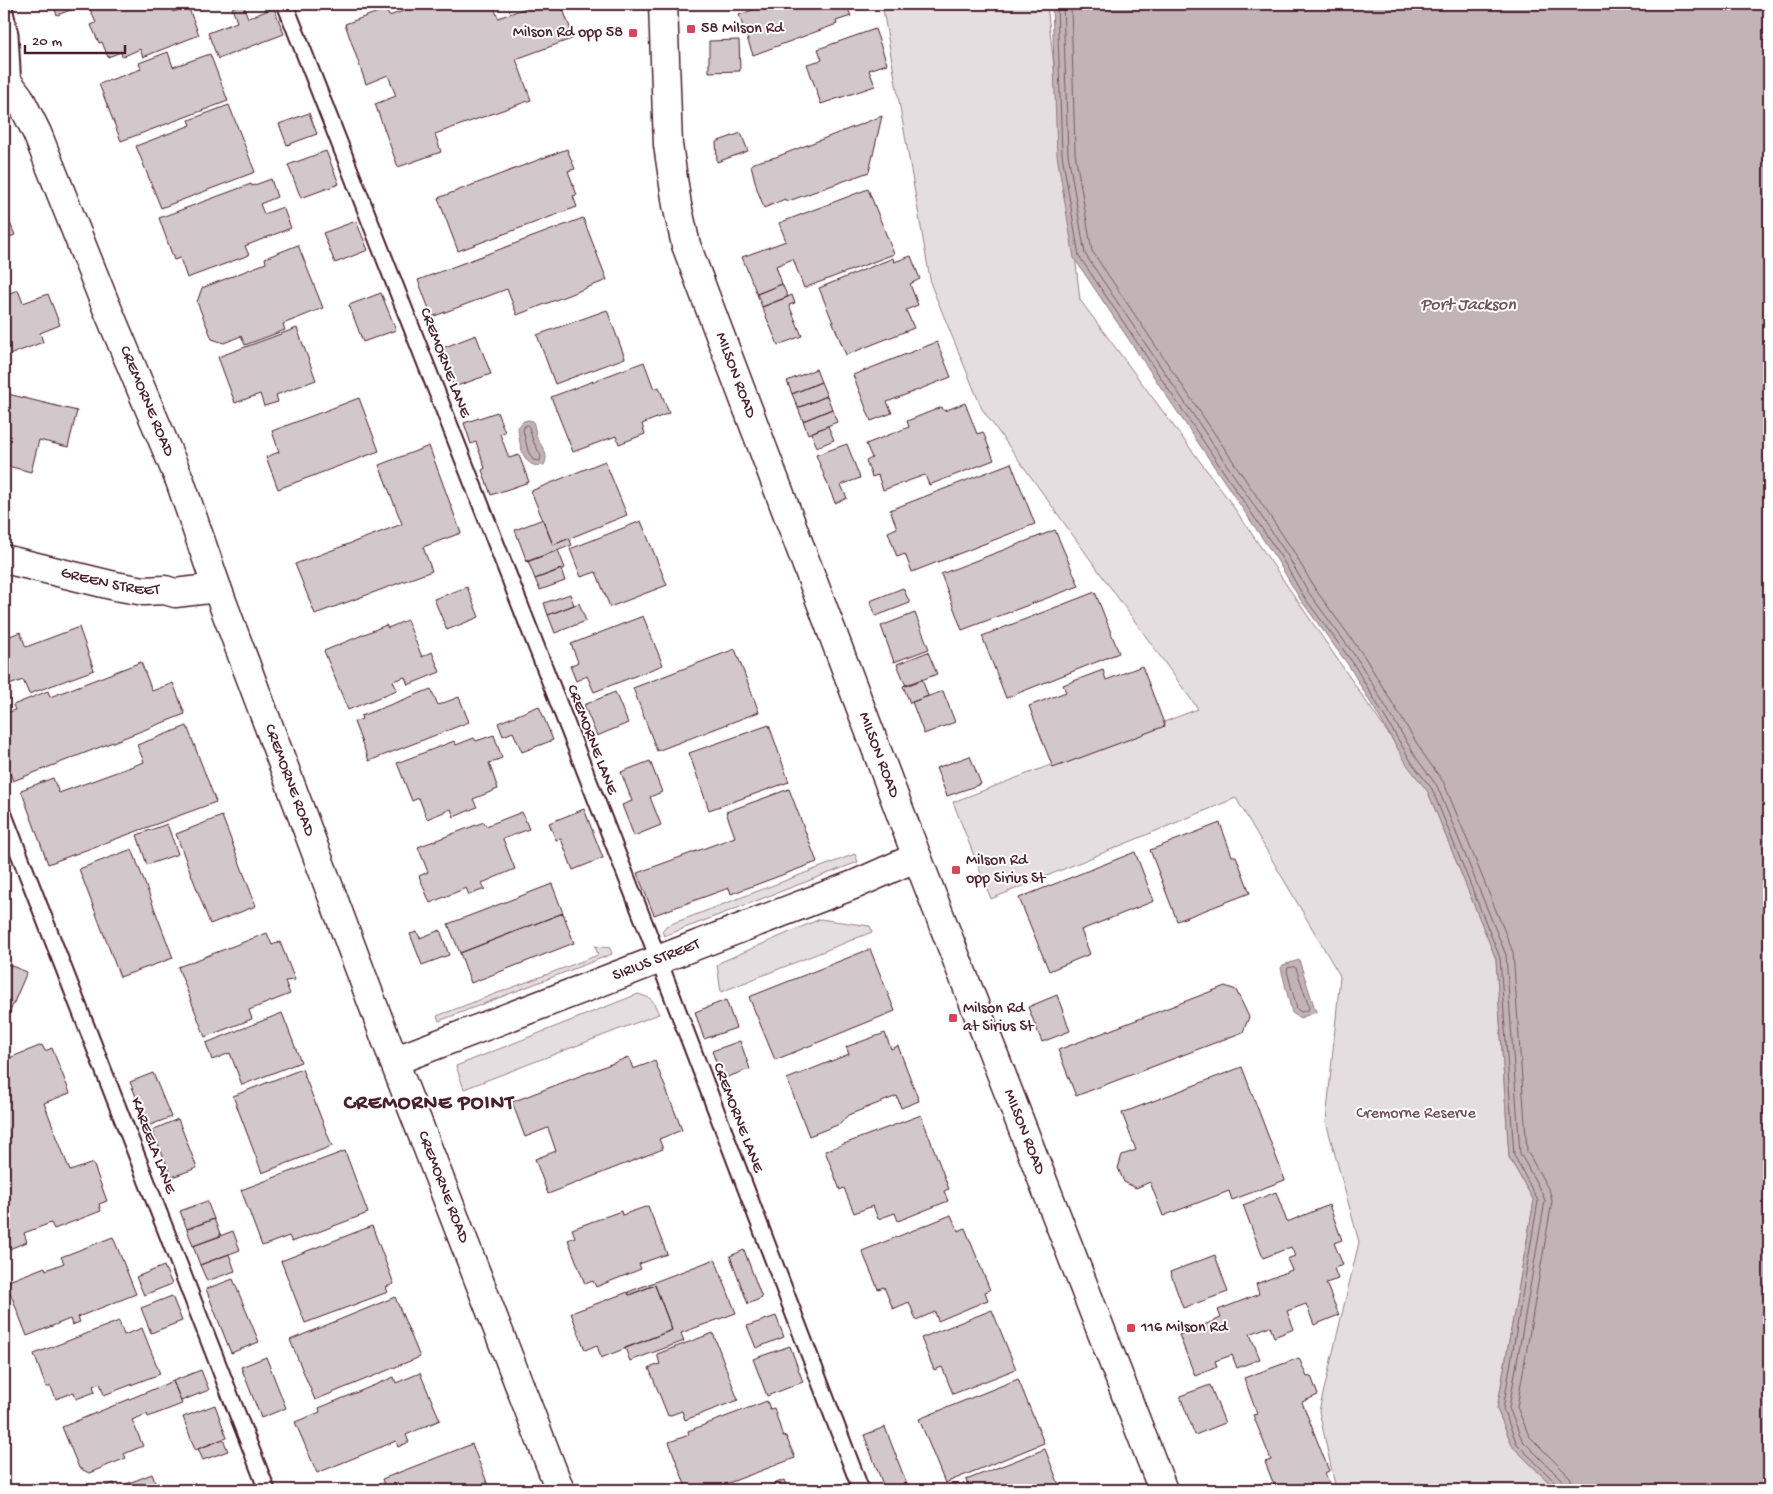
<svg xmlns="http://www.w3.org/2000/svg" width="1773" height="1494" viewBox="0 0 1773 1494" font-family="'Gochi Hand',sans-serif">
  <style>
    .green { fill: #e5dee0; stroke: #987e86 }
    .water { fill: #c1b3b6; stroke: #91787e }
    .lines { fill: none; stroke-linecap: round; stroke-linejoin: round }
    .shore { stroke: #7a5a63; stroke-width: 1 }
    .building { fill: #d2c7cb; stroke: #4a1f2b }
    .service-casing { stroke: #4a1f2b; stroke-width: 19 }
    .minor-casing { stroke: #4a1f2b; stroke-width: 31 }
    .service { stroke: #fff; stroke-width: 15 }
    .minor { stroke: #fff; stroke-width: 28 }
    .poi-dot { fill: #d1495b; stroke: #fff; stroke-width: 2 }
    .labels { text-anchor: middle; dominant-baseline: central; stroke-width: 4; stroke-linejoin: round; paint-order: stroke }
    .poi-label { font-size: 16px; fill: #4a1f2b; stroke: #fff; text-anchor: start }
    .street-label { font-size: 16px; fill: #4a1f2b; stroke: #fff }
    .park-label { font-size: 16px; fill: #714f58; stroke: #fff }
    .water-label { font-size: 18px; font-style: italic; fill: #74535c; stroke: #fff }
    .district-label { font-size: 21px; font-weight: bold; letter-spacing: 1px; fill: #4a1f2b; stroke: #fff }
  </style>
  <rect width="100%" height="100%" fill="#fff"/>
  <filter id="ink" filterUnits="userSpaceOnUse"><feTurbulence type="fractalNoise" baseFrequency=".02" numOctaves="2"/><feDisplacementMap in="SourceGraphic" scale="10" xChannelSelector="R" yChannelSelector="G"/><feConvolveMatrix kernelMatrix="1 2 1 2 8 2 1 2 1" color-interpolation-filters="sRGB"/></filter>
  <g filter="url(#ink)">
    <path class="green" d="M 882,4 L 1047,4 L 1080,300 L 1228,499 L 1428,792 L 1496,959 L 1509,1157 L 1534,1201 L 1497,1409 L 1513,1447 L 1557,1490 L 1336,1490 L 1319,1411 L 1359,1242 L 1326,1122 L 1340,976 L 1236,798 L 991,899 L 953,802 L 1198,709 L 982,409 L 931,285 Z
      M 855,854 L 858,862 L 664,936 L 662,931 L 666,926 Z
      M 820,919 L 870,926 L 872,932 L 721,992 L 717,965 L 721,962 Z
      M 595,946 L 610,948 L 612,954 L 439,1021 L 437,1016 L 598,955 Z
      M 638,994 C 655,999 652,1000 659,1014 L 464,1089 L 456,1066 Z"/>
    <path class="water" d="M 1052,4 L 1769,4 L 1769,1490 L 1557,1490 L 1513,1447 L 1497,1409 L 1534,1201 L 1509,1157 L 1496,959 L 1428,792 L 1408,766 L 1349,666 L 1300,599 L 1277,560 L 1074,258 L 1057,155 Z
      M 528,420 L 533,421 C 535,427 535,432 537,438 C 541,447 550,453 544,465 C 522,471 519,442 518,426 L 524,421 Z
      M 1299,960 L 1316,1012 L 1300,1018 L 1292,1013 L 1281,968 L 1283,965 Z"/>
    <g class="lines">
      <path class="shore" d="M 1057,4 L 1062,154 L 1079,256 L 1281,557 L 1304,597 L 1353,663 L 1412,763 L 1432,789 L 1500,958 L 1514,1155 L 1538,1201 L 1503,1409 L 1517,1444 L 1558,1485 L 1560,1490
        M 1063,4 L 1068,154 L 1085,254 L 1286,553 L 1309,593 L 1358,660 L 1417,759 L 1437,786 L 1506,955 L 1520,1153 L 1543,1195 L 1545,1201 L 1509,1408 L 1522,1440 L 1563,1481 L 1566,1490
        M 1071,4 L 1075,153 L 1092,251 L 1292,549 L 1315,589 L 1364,656 L 1424,755 L 1444,783 L 1513,952 L 1527,1151 L 1550,1192 L 1552,1201 L 1517,1407 L 1529,1436 L 1570,1477 L 1574,1490
        M 527,425 L 529,427 L 533,441 L 541,456 L 540,461 L 533,460 L 528,451 L 523,430 L 524,427 Z
        M 1294,967 L 1296,968 L 1309,1007 L 1308,1010 L 1301,1012 L 1297,1009 L 1287,971 L 1288,968 Z"/>
    </g>
    <path class="building" d="M 53,4 L 75,4 L 76,8 L 57,15 Z
      M 102,4 L 170,4 L 173,12 L 188,6 L 199,35 L 143,57 L 140,49 L 122,57 L 121,52 L 108,57 L 102,42 L 99,43 L 91,25 L 96,23 L 90,9 Z
      M 243,4 L 248,18 L 274,8 L 284,34 L 218,59 L 208,33 L 237,22 L 232,8 Z
      M 423,4 L 493,4 L 498,18 L 537,4 L 561,4 L 574,38 L 516,59 L 531,100 L 435,134 L 441,152 L 398,167 L 375,104 L 396,96 L 388,75 L 366,84 L 345,24 L 386,9 L 389,16 Z
      M 769,4 L 846,4 L 851,16 L 836,21 L 837,24 L 753,55 L 739,15 Z
      M 875,29 L 887,64 L 869,70 L 875,86 L 821,104 L 807,64 L 822,60 L 818,49 Z
      M 739,40 L 740,71 L 709,72 L 709,41 Z
      M 168,52 L 173,67 L 210,54 L 228,101 L 121,141 L 99,84 L 141,69 L 139,63 Z
      M 229,105 L 255,172 L 161,208 L 136,146 L 191,125 L 189,120 Z
      M 309,113 L 317,134 L 287,145 L 279,124 Z
      M 882,116 L 869,172 L 786,202 L 785,199 L 764,208 L 757,189 L 751,165 L 753,163 L 776,157 Z
      M 741,133 L 748,151 L 717,162 L 716,142 Z
      M 567,149 L 575,169 L 568,171 L 577,195 L 573,196 L 577,207 L 458,251 L 438,198 Z
      M 326,151 L 339,184 L 301,198 L 288,165 Z
      M 271,179 L 277,197 L 260,204 L 264,214 L 283,207 L 291,228 L 245,246 L 249,255 L 187,278 L 180,258 L 174,260 L 159,218 L 251,184 L 252,186 Z
      M 868,189 L 894,254 L 804,288 L 793,259 L 776,266 L 782,284 L 757,294 L 742,257 L 786,241 L 779,223 Z
      M 6,213 L 15,235 L 5,239 L 10,253 L 4,255 L 4,214 Z
      M 583,218 L 607,280 L 517,315 L 507,289 L 432,317 L 418,280 Z
      M 356,221 L 368,250 L 335,263 L 323,233 Z
      M 298,245 L 323,308 L 283,324 L 285,330 L 245,345 L 241,336 L 224,343 L 212,339 L 197,302 L 202,288 L 266,263 L 265,258 Z
      M 911,256 L 920,279 L 910,284 L 918,305 L 906,310 L 914,328 L 846,355 L 819,288 L 893,258 L 894,262 Z
      M 782,284 L 788,297 L 762,307 L 757,294 Z
      M 18,290 L 23,303 L 48,294 L 60,325 L 40,333 L 43,342 L 4,357 L 4,295 Z
      M 381,293 L 396,330 L 363,342 L 349,305 Z
      M 792,295 L 795,303 L 789,305 L 802,336 L 778,345 L 762,307 Z
      M 607,310 L 625,358 L 555,384 L 537,335 Z
      M 297,328 L 316,380 L 276,395 L 278,402 L 264,406 L 260,394 L 235,403 L 218,357 Z
      M 476,335 L 491,374 L 454,387 L 440,349 Z
      M 937,342 L 951,377 L 887,402 L 892,413 L 871,421 L 853,375 Z
      M 644,362 L 654,389 L 659,387 L 669,413 L 642,424 L 645,434 L 619,444 L 616,436 L 573,452 L 551,397 Z
      M 816,369 L 821,382 L 792,394 L 787,381 Z
      M 821,382 L 827,396 L 798,408 L 792,394 Z
      M 4,393 L 77,411 L 68,447 L 39,440 L 31,472 L 4,465 Z
      M 827,396 L 832,409 L 803,421 L 798,408 Z
      M 359,398 L 379,451 L 278,489 L 266,457 L 279,452 L 272,431 Z
      M 965,403 L 977,434 L 983,432 L 994,460 L 929,485 L 925,475 L 883,490 L 878,475 L 872,477 L 866,461 L 872,458 L 866,444 L 909,427 L 907,421 L 942,407 L 944,411 Z
      M 832,409 L 837,422 L 808,434 L 803,421 Z
      M 497,412 L 505,432 L 500,434 L 509,458 L 519,455 L 529,482 L 491,495 L 482,470 L 485,468 L 476,442 L 471,444 L 464,423 Z
      M 828,426 L 834,440 L 817,447 L 811,433 Z
      M 847,444 L 860,478 L 841,485 L 847,498 L 835,503 L 816,455 Z
      M 429,446 L 461,533 L 423,547 L 432,571 L 315,614 L 295,564 L 402,524 L 379,465 Z
      M 605,461 L 627,515 L 553,545 L 531,491 Z
      M 1011,463 L 1035,524 L 912,572 L 905,554 L 897,557 L 888,532 L 897,528 L 890,510 Z
      M 543,519 L 553,545 L 569,538 L 572,545 L 527,562 L 515,530 Z
      M 641,521 L 667,585 L 610,607 L 596,572 L 581,577 L 570,549 Z
      M 1055,530 L 1079,586 L 962,630 L 941,574 Z
      M 558,550 L 565,568 L 535,579 L 528,561 Z
      M 561,569 L 565,581 L 540,590 L 535,579 Z
      M 467,587 L 479,617 L 447,630 L 434,599 Z
      M 903,588 L 910,603 L 876,616 L 870,601 Z
      M 1095,592 L 1119,653 L 1006,698 L 982,636 Z
      M 570,594 L 574,605 L 548,615 L 544,603 Z
      M 579,603 L 586,621 L 555,633 L 548,615 Z
      M 915,613 L 929,649 L 894,662 L 881,626 Z
      M 643,616 L 663,665 L 594,692 L 587,676 L 576,681 L 570,666 L 578,662 L 571,644 Z
      M 4,618 L 10,636 L 20,632 L 26,647 L 79,627 L 94,670 L 29,694 L 23,680 L 4,687 Z
      M 407,620 L 422,657 L 432,652 L 440,672 L 408,685 L 405,677 L 393,681 L 397,690 L 348,710 L 324,651 L 386,625 L 388,628 Z
      M 735,649 L 759,712 L 657,751 L 633,688 Z
      M 928,652 L 937,674 L 906,686 L 897,664 Z
      M 141,662 L 152,691 L 173,683 L 185,714 L 13,781 L 4,757 L 4,714 L 15,710 L 13,705 L 48,691 L 50,697 Z
      M 1142,666 L 1165,726 L 1053,768 L 1029,706 L 1066,692 L 1063,685 L 1103,670 L 1106,680 Z
      M 922,679 L 928,696 L 910,703 L 903,686 Z
      M 431,689 L 438,705 L 459,697 L 469,722 L 369,761 L 354,722 L 362,719 L 361,716 Z
      M 943,691 L 955,722 L 924,734 L 912,702 Z
      M 615,692 L 628,723 L 597,736 L 584,705 Z
      M 539,706 L 553,740 L 522,752 L 513,732 L 503,736 L 498,723 Z
      M 769,725 L 789,782 L 709,810 L 689,753 Z
      M 187,726 L 216,802 L 48,864 L 21,790 L 53,778 L 59,793 L 144,762 L 137,745 Z
      M 494,735 L 502,758 L 489,763 L 498,789 L 473,799 L 477,807 L 454,817 L 451,809 L 427,819 L 419,798 L 412,801 L 397,763 L 454,741 L 456,745 L 474,738 L 476,741 Z
      M 970,756 L 981,784 L 947,796 L 936,768 Z
      M 650,761 L 662,792 L 650,797 L 661,825 L 634,836 L 622,805 L 632,801 L 621,772 Z
      M 789,789 L 817,862 L 731,894 L 729,888 L 654,915 L 637,873 L 735,837 L 726,812 Z
      M 584,809 L 603,858 L 573,870 L 561,839 L 556,840 L 549,823 Z
      M 522,812 L 529,829 L 503,839 L 515,869 L 482,883 L 485,889 L 469,895 L 466,888 L 430,903 L 419,876 L 428,872 L 418,847 L 484,822 L 486,826 Z
      M 222,816 L 256,906 L 210,924 L 176,834 Z
      M 1220,823 L 1232,856 L 1236,856 L 1250,893 L 1177,921 L 1150,850 Z
      M 167,824 L 178,854 L 147,865 L 137,835 Z
      M 132,849 L 173,958 L 120,977 L 79,869 Z
      M 1135,852 L 1154,901 L 1081,930 L 1090,954 L 1049,971 L 1019,898 Z
      M 552,884 L 563,913 L 460,953 L 448,924 Z
      M 563,913 L 574,943 L 471,983 L 460,953 Z
      M 440,930 L 449,955 L 422,965 L 410,934 L 417,932 L 420,938 Z
      M 267,933 L 272,945 L 280,942 L 295,980 L 285,981 L 290,994 L 249,1010 L 252,1019 L 205,1037 L 178,967 Z
      M 870,949 L 895,1011 L 775,1060 L 749,997 Z
      M 4,963 L 27,972 L 6,1021 L 4,1020 Z
      M 1225,986 L 1236,990 L 1249,1017 L 1243,1032 L 1076,1096 L 1058,1050 Z
      M 1057,995 L 1070,1031 L 1042,1042 L 1028,1007 Z
      M 726,1000 L 736,1028 L 704,1039 L 695,1012 Z
      M 282,1013 L 301,1062 L 242,1085 L 230,1053 L 212,1060 L 206,1043 Z
      M 885,1033 L 891,1049 L 898,1046 L 919,1101 L 901,1108 L 897,1096 L 848,1115 L 840,1124 L 809,1136 L 787,1079 L 849,1054 L 846,1047 Z
      M 740,1041 L 750,1069 L 722,1079 L 712,1051 Z
      M 42,1045 L 45,1051 L 52,1048 L 70,1093 L 44,1103 L 70,1171 L 93,1163 L 107,1201 L 99,1204 L 101,1211 L 54,1229 L 51,1223 L 24,1233 L 27,1242 L 4,1251 L 4,1060 Z
      M 629,1057 L 633,1069 L 655,1061 L 682,1130 L 659,1139 L 663,1149 L 548,1194 L 535,1159 L 556,1151 L 548,1128 L 525,1137 L 512,1102 Z
      M 1242,1067 L 1285,1180 L 1232,1200 L 1229,1191 L 1163,1216 L 1150,1182 L 1136,1188 L 1124,1182 L 1118,1168 L 1122,1155 L 1136,1150 L 1122,1113 Z
      M 302,1069 L 332,1146 L 262,1173 L 233,1096 Z
      M 153,1073 L 171,1117 L 148,1126 L 130,1082 Z
      M 921,1115 L 949,1189 L 944,1191 L 948,1201 L 898,1221 L 895,1213 L 878,1219 L 873,1206 L 854,1213 L 844,1188 L 840,1190 L 825,1151 Z
      M 178,1119 L 197,1168 L 172,1177 L 152,1130 Z
      M 345,1151 L 368,1213 L 292,1242 L 289,1236 L 262,1246 L 241,1190 Z
      M 1276,1192 L 1287,1222 L 1329,1205 L 1342,1240 L 1334,1243 L 1343,1265 L 1334,1268 L 1338,1279 L 1326,1283 L 1339,1315 L 1314,1325 L 1306,1304 L 1287,1311 L 1294,1329 L 1274,1337 L 1270,1326 L 1250,1334 L 1260,1359 L 1237,1368 L 1232,1355 L 1215,1361 L 1217,1367 L 1195,1376 L 1179,1335 L 1221,1318 L 1218,1310 L 1259,1294 L 1256,1284 L 1292,1270 L 1287,1259 L 1295,1256 L 1291,1247 L 1263,1258 L 1243,1205 Z
      M 207,1201 L 214,1219 L 187,1229 L 180,1211 Z
      M 648,1206 L 667,1254 L 639,1264 L 641,1269 L 596,1287 L 593,1281 L 585,1284 L 568,1240 L 575,1237 L 572,1229 L 621,1211 L 622,1215 Z
      M 951,1215 L 958,1231 L 965,1228 L 990,1290 L 985,1292 L 988,1300 L 938,1321 L 935,1312 L 916,1320 L 909,1302 L 893,1309 L 884,1287 L 878,1289 L 862,1251 Z
      M 214,1219 L 221,1236 L 193,1246 L 187,1229 Z
      M 372,1226 L 394,1284 L 386,1287 L 388,1292 L 305,1323 L 281,1261 Z
      M 233,1231 L 240,1250 L 200,1265 L 193,1246 Z
      M 113,1237 L 136,1294 L 78,1317 L 80,1322 L 72,1325 L 70,1319 L 27,1336 L 6,1282 L 45,1267 L 46,1270 L 64,1263 L 61,1257 Z
      M 744,1250 L 762,1298 L 748,1304 L 730,1256 Z
      M 229,1254 L 235,1271 L 207,1281 L 200,1265 Z
      M 1215,1255 L 1228,1292 L 1183,1308 L 1170,1272 Z
      M 715,1259 L 736,1313 L 681,1333 L 684,1341 L 630,1361 L 625,1348 L 672,1330 L 655,1285 L 629,1295 L 628,1292 Z
      M 164,1266 L 172,1284 L 144,1295 L 136,1277 Z
      M 233,1279 L 259,1342 L 231,1353 L 206,1289 Z
      M 655,1285 L 672,1330 L 601,1358 L 597,1345 L 585,1350 L 571,1313 L 628,1292 L 629,1295 Z
      M 172,1296 L 182,1321 L 151,1333 L 141,1308 Z
      M 395,1297 L 420,1357 L 315,1400 L 290,1340 Z
      M 992,1310 L 1016,1369 L 953,1394 L 942,1367 L 934,1370 L 921,1338 Z
      M 776,1316 L 784,1337 L 756,1348 L 747,1326 Z
      M 119,1321 L 124,1335 L 142,1328 L 160,1374 L 104,1395 L 100,1383 L 93,1386 L 95,1392 L 76,1399 L 74,1392 L 56,1399 L 51,1387 L 46,1387 L 34,1354 Z
      M 713,1333 L 738,1400 L 685,1420 L 682,1411 L 668,1416 L 649,1368 L 660,1364 L 657,1354 Z
      M 790,1346 L 803,1382 L 767,1396 L 753,1359 Z
      M 266,1357 L 286,1408 L 261,1418 L 241,1367 Z
      M 1299,1358 L 1307,1377 L 1311,1376 L 1318,1395 L 1302,1402 L 1329,1471 L 1325,1473 L 1332,1490 L 1276,1490 L 1265,1462 L 1271,1460 L 1253,1415 L 1257,1414 L 1244,1378 Z
      M 201,1370 L 209,1390 L 181,1401 L 173,1381 Z
      M 420,1373 L 440,1420 L 406,1435 L 409,1442 L 398,1447 L 396,1441 L 317,1473 L 295,1422 L 320,1412 L 319,1408 L 394,1377 L 396,1383 Z
      M 1018,1379 L 1044,1443 L 945,1483 L 919,1419 Z
      M 173,1381 L 182,1404 L 148,1417 L 147,1414 L 132,1420 L 143,1446 L 124,1454 L 126,1458 L 89,1473 L 79,1468 L 62,1427 Z
      M 1210,1385 L 1225,1423 L 1195,1435 L 1180,1396 Z
      M 767,1401 L 770,1409 L 774,1408 L 783,1437 L 786,1436 L 795,1458 L 710,1490 L 687,1490 L 669,1442 L 689,1435 L 688,1431 Z
      M 215,1405 L 227,1438 L 195,1450 L 183,1417 Z
      M 885,1427 L 909,1490 L 885,1490 L 864,1435 Z
      M 223,1439 L 228,1451 L 203,1460 L 198,1449 Z
      M 472,1444 L 490,1490 L 386,1490 L 382,1479 Z
      M 1045,1449 L 1061,1490 L 970,1490 L 966,1480 Z
      M 152,1474 L 158,1490 L 94,1490 L 114,1483 L 116,1488 Z
      M 784,1480 L 788,1490 L 758,1490 Z
      M 244,1486 L 246,1490 L 232,1490 Z"/>
    <g class="lines">
      <g class="service-casing">
        <path id="service" d="M 285,4 L 646,927 L 861,1490
          M 4,7 L 10,34 L 13,87
          M 4,815 L 267,1490"/>
      </g>
      <g class="minor-casing">
        <g id="minor">
          <path id="s1" d="M 663,4 L 668,145 L 677,205 L 686,245 L 917,857 L 1163,1490"/>
          <path id="s2" d="M 4,77 L 19,97 L 37,133 L 104,301 L 180,481 L 217,588 L 394,1061 L 560,1490"/>
          <path id="s3" d="M 4,559 L 115,586 L 144,591 L 165,590 L 175,593 L 217,588"/>
          <path id="s4" d="M 394,1061 L 856,884 L 917,857"/>
        </g>
      </g>
      <use href="#service" class="service"/>
      <use href="#minor" class="minor"/>
    </g>
  </g>
  <g class="poi-dot">
    <rect x="686" y="24" width="10" height="10" rx="2.5"/>
    <rect x="628" y="28" width="10" height="10" rx="2.5"/>
    <rect x="951" y="865" width="10" height="10" rx="2.5"/>
    <rect x="948" y="1013" width="10" height="10" rx="2.5"/>
    <rect x="1126" y="1323" width="10" height="10" rx="2.5"/>
  </g>
  <g class="labels">
    <g class="poi-label">
      <text x="701" y="29">58 Milson Rd</text>
      <text x="623" y="33" text-anchor="end">Milson Rd opp 58</text>
      <text x="966" y="861">Milson Rd<tspan x="966" dy="18">opp Sirius St</tspan></text>
      <text x="963" y="1009">Milson Rd<tspan x="963" dy="18">at Sirius St</tspan></text>
      <text x="1141" y="1328">116 Milson Rd</text>
    </g>
    <g class="street-label">
      <text transform="translate(444 363) rotate(69)">CREMORNE LANE</text>
      <text stroke="none"><textPath href="#s1" startOffset="382">MILSON ROAD</textPath></text>
      <text stroke="none"><textPath href="#s2" startOffset="355">CREMORNE ROAD</textPath></text>
      <text stroke="none"><textPath href="#s3" startOffset="109">GREEN STREET</textPath></text>
      <text transform="translate(591 740) rotate(69)">CREMORNE LANE</text>
      <text stroke="none"><textPath href="#s1" startOffset="788">MILSON ROAD</textPath></text>
      <text stroke="none"><textPath href="#s2" startOffset="760">CREMORNE ROAD</textPath></text>
      <text stroke="none"><textPath href="#s4" startOffset="281">SIRIUS STREET</textPath></text>
      <text transform="translate(737 1118) rotate(69)">CREMORNE LANE</text>
      <text stroke="none"><textPath href="#s1" startOffset="1192">MILSON ROAD</textPath></text>
      <text transform="translate(152 1146) rotate(69)">KAREELA LANE</text>
      <text stroke="none"><textPath href="#s2" startOffset="1195">CREMORNE ROAD</textPath></text>
    </g>
    <g class="park-label">
      <text x="1416" y="1114">Cremorne Reserve</text>
    </g>
    <g class="water-label">
      <text x="1468" y="305">Port Jackson</text>
    </g>
    <g class="district-label">
      <text x="429" y="1104">CREMORNE POINT</text>
    </g>
  </g>
  <rect width="1773" height="1494" fill="none" stroke="#fff" stroke-width="20"/>
  <rect x="10" y="10" width="1753" height="1474" fill="none" stroke="#4a1f2b" stroke-width="2" filter="url(#ink)"/>
  <path d="M25 45v8h100v-8" fill="none" stroke="#4a1f2b" stroke-width="2.5"/>
  <text x="32" y="45" font-size="15" fill="#4a1f2b" stroke="#ffffff" stroke-width="4" paint-order="stroke">20 m</text>
</svg>
